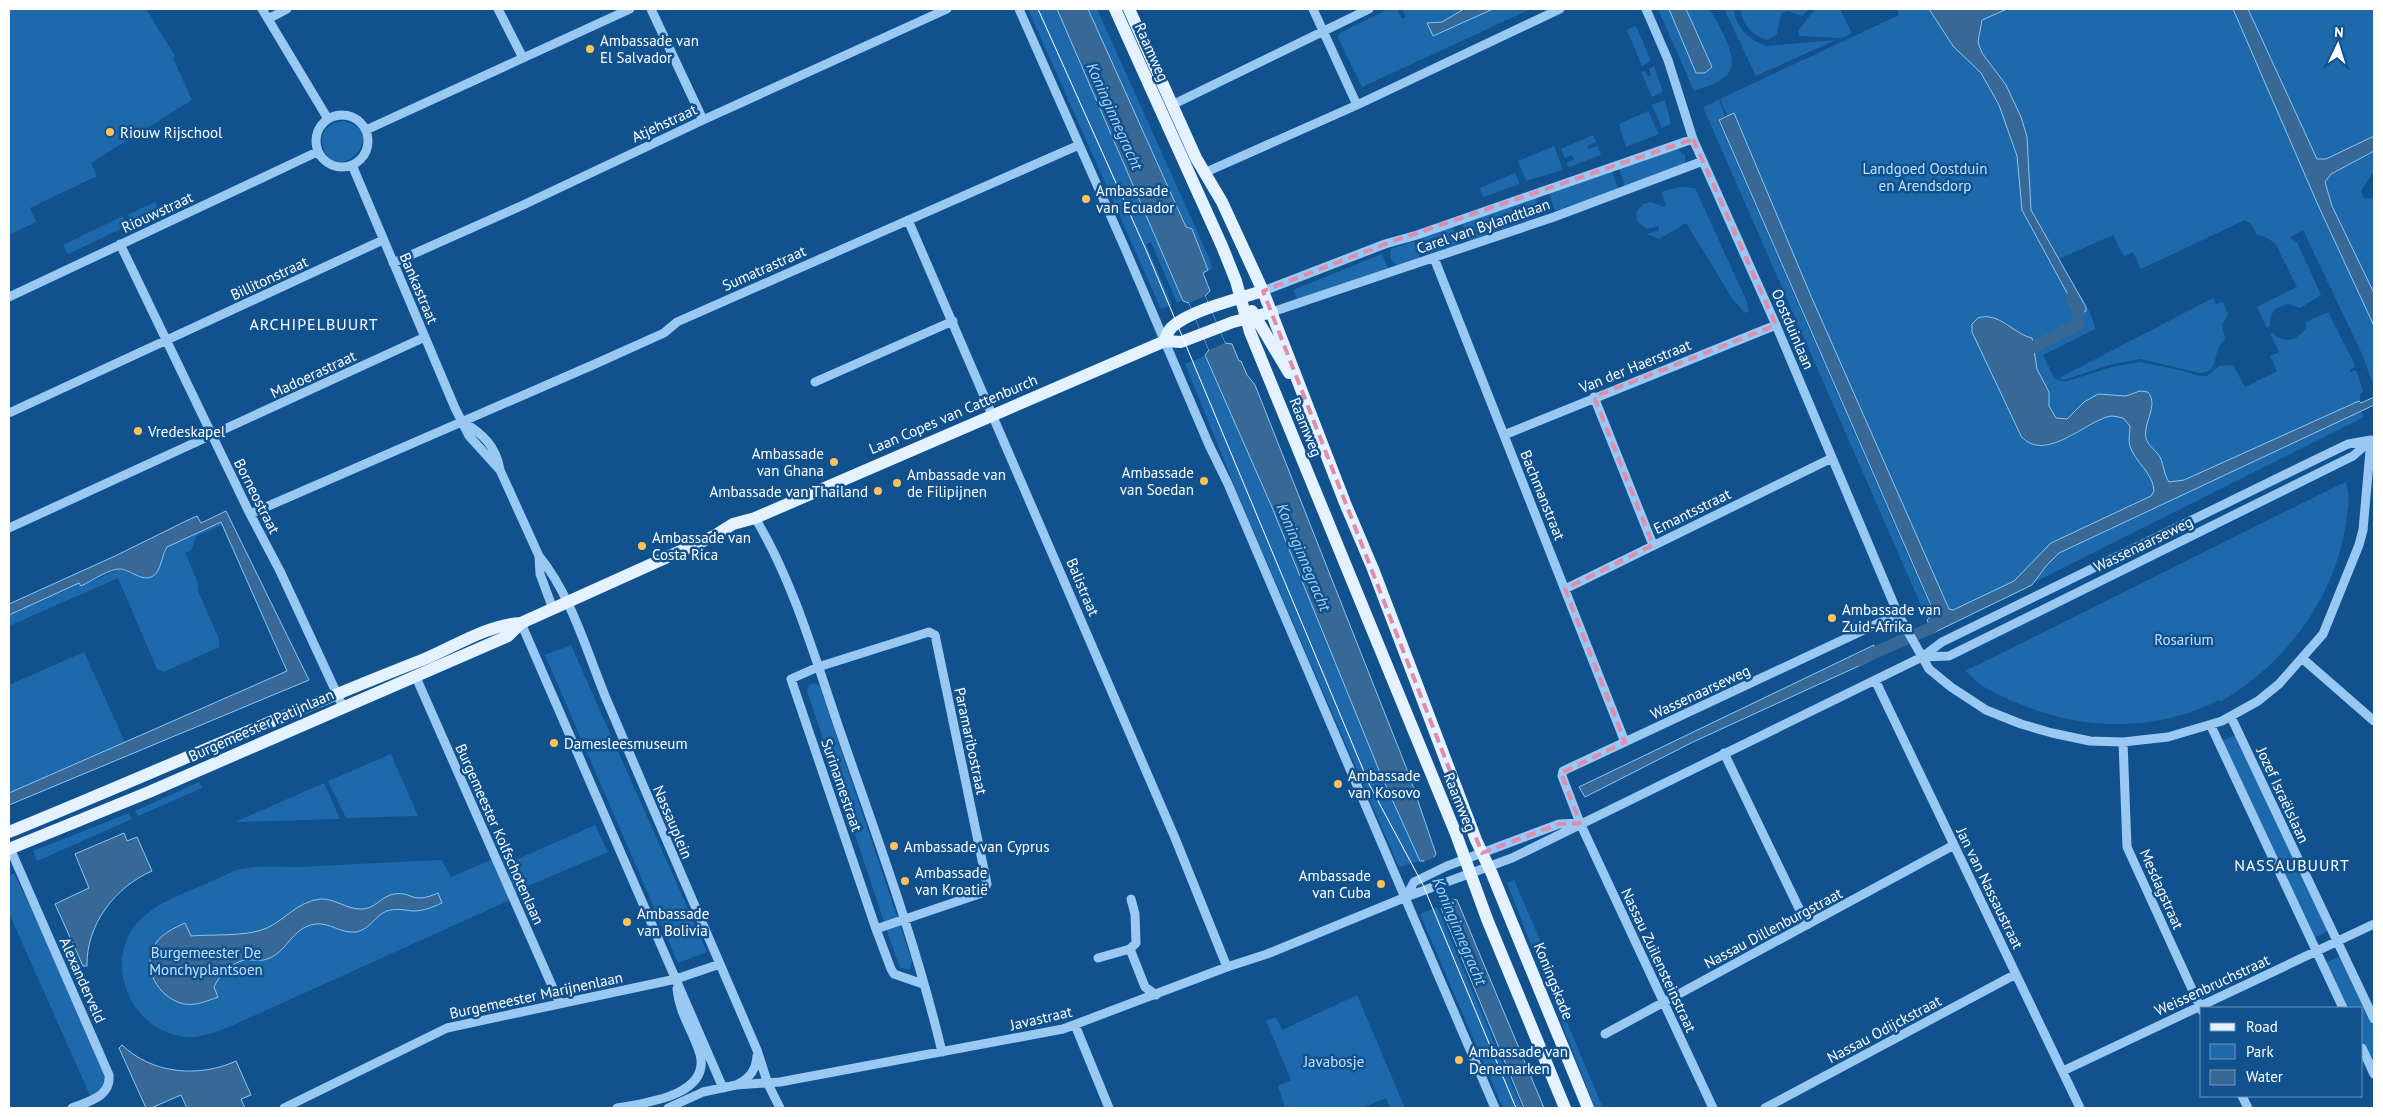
<svg xmlns="http://www.w3.org/2000/svg" width="2383" height="1117" viewBox="0 0 2383 1117" font-family="'PT Sans',sans-serif">
  <style>
    .green { fill: #1e69ac }
    .water { fill: #386895; stroke: #8ac5f6 }
    .pier { fill: #10518e }
    .lines { fill: none; stroke-linecap: round; stroke-linejoin: round }
    .canal { stroke: #386895; stroke-width: 12 }
    .minor { stroke: #99c8f3; stroke-width: 9 }
    .major { stroke: #e4f1ff; stroke-width: 12 }
    .tram { stroke: #fff; stroke-width: 1 }
    .marked { fill: none; stroke: #e08cad; stroke-width: 4; stroke-dasharray: 10 6; stroke-linejoin: round }
    .poi-dot { fill: #ffc25a; stroke: #10518e; stroke-width: 2 }
    .labels { text-anchor: middle; dominant-baseline: central; stroke-width: 5; stroke-linejoin: round; paint-order: stroke }
    .poi-label { font-size: 15px; fill: #fff; stroke: #10518e; text-anchor: start }
    .street-label { font-size: 15px; fill: #fff; stroke: #10518e }
    .park-label { font-size: 15px; fill: #c0e1fd; stroke: #10518e }
    .water-label { font-size: 16px; font-style: italic; fill: #a4d2fa; stroke: #10518e }
    .neighbourhood-label { font-size: 16px; letter-spacing: 1px; fill: #fff; stroke: #10518e }
  </style>
  <rect width="100%" height="100%" fill="#10518e"/>
  <path class="green" d="M 9,9 L 146,9 L 175,56 L 173,58 L 192,100 L 91,163 L 97,176 L 30,208 L 36,222 L 9,235 Z
    M 1028,9 L 1057,9 L 1182,300 L 1177,303 L 1151,242 L 1146,244 L 1172,305 L 1161,309 Z
    M 1088,9 L 1097,9 L 1210,260 L 1212,269 L 1208,270 L 1192,230 L 1186,227 Z
    M 1388,9 L 1397,9 L 1402,19 L 1406,17 L 1402,9 L 1464,9 L 1442,22 L 1427,23 L 1433,36 L 1493,9 L 1531,9 L 1362,87 L 1338,38 L 1340,33 Z
    M 1658,9 L 1669,9 L 1696,73 L 1705,73 L 1712,67 L 1686,9 L 1710,9 C 1718,26 1743,59 1726,76 C 1718,84 1704,87 1694,91 Z
    M 1724,9 L 1734,9 C 1735,27 1750,41 1767,46 L 1836,40 L 1756,76 Z
    M 1741,9 L 1809,9 L 1802,16 L 1788,11 L 1781,13 L 1777,34 L 1767,40 C 1753,36 1741,23 1741,9 Z
    M 1815,9 L 1840,9 L 1852,33 L 1842,38 L 1799,36 L 1798,31 Z
    M 1897,9 L 2374,9 L 2374,171 L 2361,191 L 2364,198 L 2374,198 L 2374,387 L 2362,354 L 2303,230 L 2290,238 L 2297,242 L 2321,295 L 2300,308 L 2289,304 L 2276,308 L 2270,317 L 2270,326 L 2267,328 L 2257,307 L 2297,287 L 2275,243 L 2265,237 L 2257,235 L 2251,224 L 2245,220 L 2141,269 L 2133,252 L 2124,256 L 2113,235 L 2059,259 C 2067,277 2095,313 2095,329 L 2043,355 L 2054,378 L 2064,382 L 2112,367 L 2140,362 L 2180,370 L 2199,376 L 2207,376 L 2219,366 L 2233,365 L 2245,387 L 2277,371 L 2270,356 L 2279,352 L 2270,334 L 2273,333 C 2284,345 2296,340 2306,329 L 2306,322 L 2328,312 L 2354,363 L 2355,367 L 2350,370 L 2351,372 L 2356,370 L 2363,391 L 2360,395 L 2360,400 L 2357,402 L 2364,417 L 1933,633 L 1928,622 L 1940,607 L 1720,99 L 1899,15 Z
    M 1636,26 L 1651,61 L 1642,66 L 1627,30 Z
    M 1654,66 L 1663,92 L 1652,97 L 1641,72 L 1645,71 L 1648,77 L 1651,75 L 1649,69 Z
    M 1665,100 L 1671,124 L 1662,128 L 1652,105 Z
    M 1719,100 L 1725,116 L 1718,120 L 1931,609 L 1930,615 L 1927,619 L 1703,107 Z
    M 1648,111 L 1659,134 L 1626,147 L 1619,124 Z
    M 343,121 C 393,132 335,189 323,147 C 319,132 330,122 343,121 Z
    M 1593,135 L 1596,142 L 1588,145 L 1588,149 L 1598,146 L 1601,155 L 1569,167 L 1566,163 L 1574,160 L 1572,155 L 1565,158 L 1561,149 Z
    M 1554,146 L 1563,170 L 1526,181 L 1518,161 Z
    M 1677,148 L 1685,156 L 1685,166 L 1625,186 L 1619,169 Z
    M 1612,171 L 1618,189 L 1555,211 L 1549,193 Z
    M 1515,173 L 1520,184 L 1483,197 L 1480,188 Z
    M 1679,187 L 1695,188 L 1747,302 L 1749,311 L 1745,313 L 1732,298 L 1686,223 L 1659,239 L 1647,234 L 1659,230 L 1659,226 L 1647,229 L 1637,221 L 1636,213 L 1643,204 L 1651,202 L 1664,207 L 1666,205 L 1661,192 Z
    M 1536,198 L 1541,215 L 1468,241 L 1462,224 Z
    M 155,202 L 159,211 L 131,224 L 127,215 Z
    M 123,216 L 127,226 L 68,254 L 63,245 Z
    M 1453,227 L 1458,244 L 1426,255 L 1420,239 Z
    M 1414,241 L 1420,257 L 1397,265 C 1390,261 1389,256 1391,249 Z
    M 1382,254 L 1388,268 L 1297,299 L 1293,290 Z
    M 2213,298 L 2216,304 L 2223,302 L 2228,314 L 2222,325 L 2225,339 C 2223,342 2219,346 2218,349 C 2214,361 2216,372 2200,373 L 2140,359 L 2112,364 L 2064,380 L 2059,378 Z
    M 1205,356 L 1271,505 L 1381,775 L 1420,861 L 1399,867 L 1244,509 L 1185,364 Z
    M 2345,482 C 2351,492 2348,509 2346,522 C 2335,599 2286,663 2220,702 L 2219,700 C 2145,738 2059,729 1986,688 C 1970,679 1977,679 1965,671 Z
    M 221,521 L 222,525 L 197,536 L 191,550 L 185,553 L 198,583 L 198,591 L 219,639 L 219,647 L 164,672 L 157,669 L 118,578 L 9,626 L 9,615 L 80,582 L 81,586 L 117,570 L 123,570 L 140,577 L 157,572 L 167,547 Z
    M 571,645 L 707,952 L 678,963 L 545,655 Z
    M 84,652 L 125,742 L 9,793 L 9,685 Z
    M 815,683 L 820,687 L 912,961 L 910,969 L 900,968 L 889,937 L 807,691 L 809,685 Z
    M 2236,735 L 2328,931 L 2314,938 L 2222,741 Z
    M 391,754 L 418,816 L 346,818 L 328,781 Z
    M 199,782 L 202,788 L 138,816 L 135,811 Z
    M 324,783 L 340,819 L 235,822 Z
    M 129,813 L 132,819 L 37,861 L 33,851 Z
    M 595,825 L 608,852 L 521,889 L 510,900 L 227,1028 C 212,1033 196,1040 179,1036 C 123,1024 100,949 148,913 C 166,898 191,891 212,881 C 221,878 231,871 240,869 C 259,865 282,867 301,867 C 348,864 395,862 442,860 L 451,877 L 493,859 L 511,862 Z
    M 14,873 L 105,1062 L 109,1084 L 92,1100 L 9,913 L 9,876 Z
    M 1514,880 L 1545,951 L 1553,989 L 1603,1108 L 1595,1108 L 1507,883 Z
    M 1437,907 L 1522,1108 L 1503,1108 L 1420,914 Z
    M 2341,956 L 2374,1028 L 2374,1066 L 2362,1040 L 2362,1008 L 2347,1008 L 2325,963 Z
    M 1357,995 L 1405,1108 L 1390,1108 L 1386,1098 L 1362,1108 L 1285,1108 L 1278,1086 L 1291,1080 L 1266,1021 L 1276,1017 L 1282,1030 Z"/>
  <path class="water" d="M 1057,9 L 1088,9 L 1186,227 L 1192,229 L 1208,270 L 1203,273 L 1210,291 L 1205,296 L 1225,343 L 1232,344 L 1239,361 L 1241,361 L 1247,375 L 1255,385 L 1408,772 L 1436,854 L 1434,857 L 1453,899 L 1457,900 L 1544,1108 L 1524,1108 L 1441,908 L 1443,904 L 1424,861 L 1420,861 L 1381,775 L 1271,505 L 1205,355 L 1209,350 L 1189,303 L 1183,301 Z
    M 1464,9 L 1493,9 L 1433,36 L 1427,23 L 1442,22 Z
    M 1669,9 L 1686,9 L 1712,67 L 1705,73 L 1696,73 Z
    M 1929,9 L 2007,9 L 1982,20 L 1978,42 L 1982,53 L 2006,85 L 2021,117 L 2027,137 L 2031,210 L 2086,307 L 2086,311 L 2079,315 L 2022,210 L 2017,156 L 1999,105 L 1981,73 L 1953,46 Z
    M 2233,9 L 2248,9 L 2317,159 L 2326,159 L 2374,136 L 2374,151 L 2331,174 L 2325,182 L 2332,206 L 2374,293 L 2374,326 L 2318,205 Z
    M 1734,113 L 1811,296 L 1949,609 L 1953,610 L 2014,581 L 2051,543 L 2151,496 L 2154,491 C 2153,472 2135,463 2130,446 C 2128,440 2130,432 2130,426 L 2123,418 C 2118,417 2112,415 2107,417 C 2083,424 2044,463 2021,436 L 1972,332 L 1972,324 L 1978,318 C 1999,311 2013,334 2032,338 L 2037,369 L 2049,392 L 2049,406 L 2056,418 L 2067,419 L 2084,402 L 2098,394 L 2126,396 L 2140,391 L 2148,392 C 2159,406 2143,422 2146,438 C 2148,446 2156,450 2160,457 C 2164,465 2164,475 2169,482 L 2184,480 L 2359,401 L 2361,403 L 2374,397 L 2374,405 L 2059,553 L 2046,566 L 2032,585 L 1933,633 L 1927,620 L 1931,616 L 1932,608 L 1719,120 Z
    M 226,511 L 309,680 L 9,805 L 9,793 L 287,671 L 221,522 L 167,547 C 162,554 162,565 157,572 C 147,586 133,571 121,569 C 110,568 92,581 81,586 L 79,583 L 9,615 L 9,604 L 115,556 L 188,520 L 197,516 L 201,523 Z
    M 1874,645 L 1871,660 L 1863,664 L 1693,742 L 1585,797 L 1579,787 Z
    M 124,833 L 127,841 L 137,837 L 152,871 C 115,887 86,925 87,966 L 83,966 L 55,904 L 89,888 L 75,854 Z
    M 438,893 L 442,903 C 433,907 424,911 413,911 C 404,910 396,908 387,911 C 374,916 371,929 356,932 C 342,934 329,922 315,924 C 291,928 287,953 267,959 C 260,962 252,959 244,960 C 230,964 220,974 214,987 L 218,997 C 207,1001 196,1006 184,1004 C 158,998 140,967 156,943 C 163,933 174,928 185,923 L 191,936 C 213,934 247,937 267,928 C 286,919 297,902 320,899 C 334,898 346,909 360,909 C 375,910 381,896 394,894 C 413,891 411,905 438,893 Z
    M 122,1045 C 152,1074 199,1078 236,1061 L 251,1095 L 241,1099 L 245,1108 L 187,1108 L 181,1095 L 151,1108 L 146,1108 L 119,1048 Z"/>
  <path class="pier" d="M 1205,296 L 1225,343 L 1209,350 L 1189,303 Z
    M 1437,856 L 1456,898 L 1439,906 L 1440,903 L 1421,863 Z"/>
  <g class="lines">
    <path class="canal" d="M 2026,358 L 2025,351 L 2078,325 L 2078,311 L 2071,298
      M 1858,660 L 1931,628 L 1943,618"/>
    <path class="minor" d="M 262,9 L 328,119
      M 498,9 L 523,58
      M 651,9 L 703,120
      M 1019,9 L 1124,246 L 1209,445 L 1228,484 L 1495,1108
      M 1313,9 L 1357,105
      M 1646,9 L 1668,60 L 1693,139 L 1776,325 L 1898,614 L 1929,669 L 1951,687 L 1986,710 L 2021,724 L 2052,733 L 2090,741 L 2123,742 L 2168,737 L 2222,721 L 2258,701 L 2279,684 L 2323,634 L 2359,545 L 2363,530 L 2371,440
      M 268,19 L 287,9
      M 1172,105 L 1369,9
      M316 141a26 26 0 1 1 52 0a26 26 0 1 1-52 0Z
      M 366,130 L 630,9
      M 352,165 L 455,408 L 469,436 L 499,469
      M 1204,173 L 1357,105 L 1560,9
      M 908,220 L 1175,838 L 1227,967
      M 120,244 L 250,514 L 280,571 L 343,707
      M 1434,258 L 1625,742
      M 393,263 L 521,206 L 703,120 L 947,9
      M 1263,291 L 1385,244 L 1417,235 L 1693,139
      M 9,297 L 317,152
      M 1272,312 L 1554,217 L 1703,161
      M 815,382 L 953,321
      M 1594,397 L 1653,545
      M 9,413 L 383,240
      M 462,421 C 483,434 496,446 500,470 L 539,556 C 572,596 588,656 608,703 C 657,819 708,935 757,1050 L 768,1084 L 780,1108
      M 1504,435 L 1776,325
      M 250,514 L 595,364 L 664,333 L 677,322 L 1079,145
      M 755,518 C 792,578 816,661 839,728 C 876,835 916,942 942,1052
      M 9,528 L 425,337
      M 539,557 L 540,574 L 553,609
      M 1565,589 L 1832,458
      M 521,623 L 723,1088
      M 1922,657 L 1949,656 L 2353,456 L 2370,441
      M 2303,659 L 2374,721
      M 415,675 L 560,1004
      M 1875,680 L 2080,1108
      M 2231,717 L 2374,1019
      M 2211,726 L 2343,1008
      M 2123,742 L 2127,847 L 2202,1011
      M 1724,753 L 1807,925
      M 9,846 L 109,1075 C 111,1097 89,1101 72,1108
      M 1406,897 L 1414,882 L 1447,866 L 1559,824 L 1580,823
      M 1131,899 L 1135,914 L 1136,943 L 1130,949 L 1145,987 L 1156,995
      M 876,929 L 982,893 L 987,884 L 935,635 L 929,632 L 818,667 L 791,679 L 876,929 L 891,969 L 894,974 L 923,984
      M 1098,958 L 1130,949
      M 1075,1025 L 1109,1108
      M 1605,1034 L 1954,845
      M 2362,1048 L 2374,1074
      M 2063,1071 L 2374,924
      M 738,1084 C 750,1078 756,1070 757,1056
      M 2242,1096 L 2248,1108
      M 284,1108 L 447,1028 L 676,979 L 720,964
      M 617,1108 C 644,1103 711,1096 700,1054 C 693,1031 679,1013 677,989
      M 668,1108 L 703,1092 L 736,1085 L 780,1082 L 1063,1029 L 1227,967 L 1267,954 L 1406,897 L 1512,858 L 1922,657 L 1942,642 L 2323,456 L 2348,444 L 2371,440
      M 1713,1108 L 1580,823 L 1562,776 L 1563,771 L 1898,614
      M 1765,1108 L 2016,974"/>
    <path class="major" d="M 1115,9 L 1222,246 L 1236,281 L 1250,332 L 1456,834 L 1487,919 L 1565,1108
      M 1129,9 L 1196,158 L 1222,202 L 1263,291 L 1345,503 L 1373,569 L 1476,840 L 1492,874 L 1588,1108
      M 1252,311 L 1289,373
      M 1165,341 C 1166,336 1168,331 1172,327 C 1190,310 1238,299 1263,291
      M 9,832 C 147,776 283,714 422,660 C 454,647 486,625 521,623
      M 9,849 L 149,792 L 508,636 L 521,623 L 714,536 L 733,524 L 755,518 L 1165,341 L 1181,342 L 1233,322 L 1272,312"/>
    <path class="tram" d="M 1038,9 L 1147,252 L 1370,786 L 1423,885 L 1516,1108"/>
  </g>
  <path class="marked" d="M 1693,139 L 1776,325 L 1594,397 L 1653,545 L 1565,589 L 1625,742 L 1561,773 L 1580,823 L 1559,824 L 1482,853 L 1263,291 L 1385,244 Z"/>
  <g class="poi-dot">
    <circle cx="590" cy="49" r="5"/>
    <circle cx="110" cy="132" r="5"/>
    <circle cx="1086" cy="199" r="5"/>
    <circle cx="138" cy="431" r="5"/>
    <circle cx="834" cy="462" r="5"/>
    <circle cx="1204" cy="481" r="5"/>
    <circle cx="897" cy="483" r="5"/>
    <circle cx="878" cy="491" r="5"/>
    <circle cx="642" cy="546" r="5"/>
    <circle cx="1832" cy="618" r="5"/>
    <circle cx="554" cy="743" r="5"/>
    <circle cx="1338" cy="784" r="5"/>
    <circle cx="894" cy="846" r="5"/>
    <circle cx="905" cy="881" r="5"/>
    <circle cx="1381" cy="884" r="5"/>
    <circle cx="627" cy="922" r="5"/>
    <circle cx="1459" cy="1060" r="5"/>
  </g>
  <g class="labels">
    <g class="poi-label">
      <text x="600" y="40">Ambassade van<tspan x="600" dy="17">El Salvador</tspan></text>
      <text x="120" y="132">Riouw Rijschool</text>
      <text x="1096" y="190">Ambassade<tspan x="1096" dy="17">van Ecuador</tspan></text>
      <text x="148" y="431">Vredeskapel</text>
      <text x="824" y="453" text-anchor="end">Ambassade<tspan x="824" dy="17">van Ghana</tspan></text>
      <text x="1194" y="472" text-anchor="end">Ambassade<tspan x="1194" dy="17">van Soedan</tspan></text>
      <text x="907" y="474">Ambassade van<tspan x="907" dy="17">de Filipijnen</tspan></text>
      <text x="868" y="491" text-anchor="end">Ambassade van Thailand</text>
      <text x="652" y="537">Ambassade van<tspan x="652" dy="17">Costa Rica</tspan></text>
      <text x="1842" y="609">Ambassade van<tspan x="1842" dy="17">Zuid-Afrika</tspan></text>
      <text x="564" y="743">Damesleesmuseum</text>
      <text x="1348" y="775">Ambassade<tspan x="1348" dy="17">van Kosovo</tspan></text>
      <text x="904" y="846">Ambassade van Cyprus</text>
      <text x="915" y="872">Ambassade<tspan x="915" dy="17">van Kroatië</tspan></text>
      <text x="1371" y="875" text-anchor="end">Ambassade<tspan x="1371" dy="17">van Cuba</tspan></text>
      <text x="637" y="913">Ambassade<tspan x="637" dy="17">van Bolivia</tspan></text>
      <text x="1469" y="1051">Ambassade van<tspan x="1469" dy="17">Denemarken</tspan></text>
    </g>
    <g class="street-label">
      <text transform="translate(1152 52) rotate(66)">Raamweg</text>
      <text transform="translate(664 123) rotate(-25)">Atjehstraat</text>
      <text transform="translate(157 212) rotate(-25)">Riouwstraat</text>
      <text transform="translate(1483 226) rotate(-19)">Carel van Bylandtlaan</text>
      <text transform="translate(764 268) rotate(-24)">Sumatrastraat</text>
      <text transform="translate(269 278) rotate(-25)">Billitonstraat</text>
      <text transform="translate(419 288) rotate(67)">Bankastraat</text>
      <text transform="translate(1793 329) rotate(67)">Oostduinlaan</text>
      <text transform="translate(1635 366) rotate(-22)">Van der Haerstraat</text>
      <text transform="translate(313 374) rotate(-25)">Madoerastraat</text>
      <text transform="translate(953 414) rotate(-23)">Laan Copes van Cattenburch</text>
      <text transform="translate(1306 427) rotate(68)">Raamweg</text>
      <text transform="translate(1543 495) rotate(68)">Bachmanstraat</text>
      <text transform="translate(257 496) rotate(63)">Borneostraat</text>
      <text transform="translate(1692 511) rotate(-26)">Emantsstraat</text>
      <text transform="translate(2143 544) rotate(-26)">Wassenaarseweg</text>
      <text transform="translate(1083 587) rotate(67)">Balistraat</text>
      <text transform="translate(1700 692) rotate(-25)">Wassenaarseweg</text>
      <text transform="translate(261 725) rotate(-24)">Burgemeester Patijnlaan</text>
      <text transform="translate(971 741) rotate(78)">Paramaribostraat</text>
      <text transform="translate(842 785) rotate(71)">Surinamestraat</text>
      <text transform="translate(2283 795) rotate(65)">Jozef Israëlslaan</text>
      <text transform="translate(1460 802) rotate(68)">Raamweg</text>
      <text transform="translate(673 822) rotate(67)">Nassauplein</text>
      <text transform="translate(500 834) rotate(66)">Burgemeester Kolfschotenlaan</text>
      <text transform="translate(1990 888) rotate(64)">Jan van Nassaustraat</text>
      <text transform="translate(2162 889) rotate(66)">Mesdagstraat</text>
      <text transform="translate(1773 928) rotate(-28)">Nassau Dillenburgstraat</text>
      <text transform="translate(1659 960) rotate(65)">Nassau Zuilensteinstraat</text>
      <text transform="translate(83 980) rotate(66)">Alexanderveld</text>
      <text transform="translate(1554 981) rotate(68)">Koningskade</text>
      <text transform="translate(2212 985) rotate(-25)">Weissenbruchstraat</text>
      <text transform="translate(536 995) rotate(-12)">Burgemeester Marijnenlaan</text>
      <text transform="translate(1041 1018) rotate(-13)">Javastraat</text>
      <text transform="translate(1884 1029) rotate(-28)">Nassau Odijckstraat</text>
    </g>
    <g class="park-label">
      <text x="1925" y="168">Landgoed Oostduin<tspan x="1925" dy="17">en Arendsdorp</tspan></text>
      <text x="2184" y="639">Rosarium</text>
      <text x="206" y="952">Burgemeester De<tspan x="206" dy="17">Monchyplantsoen</tspan></text>
      <text x="1334" y="1061">Javabosje</text>
    </g>
    <g class="water-label">
      <text transform="translate(1115 116) rotate(66)">Koninginnegracht</text>
      <text transform="translate(1304 557) rotate(67)">Koninginnegracht</text>
      <text transform="translate(1460 931) rotate(67)">Koninginnegracht</text>
    </g>
    <g class="neighbourhood-label">
      <text x="314" y="324">ARCHIPELBUURT</text>
      <text x="2292" y="865">NASSAUBUURT</text>
    </g>
  </g>
  <rect width="2383" height="1117" fill="none" stroke="#ffffff" stroke-width="20"/>
  <rect x="2200" y="1007" width="162" height="90" fill="#10518e" stroke="#7097bb"/>
  <rect x="2210" y="1023" width="25" height="8" fill="#e4f1ff" stroke="#7097bb"/>
  <text x="2246" y="1032" font-size="15" fill="#ffffff">Road</text>
  <rect x="2210" y="1044" width="25" height="15" fill="#1e69ac" stroke="#7097bb"/>
  <text x="2246" y="1057" font-size="15" fill="#ffffff">Park</text>
  <rect x="2210" y="1070" width="25" height="15" fill="#386895" stroke="#7097bb"/>
  <text x="2246" y="1082" font-size="15" fill="#ffffff">Water</text>
  <g transform="translate(2338 45) rotate(4)" stroke="#10518e" stroke-width="4" paint-order="stroke">
  <path d="M0-4L9 19L0 12L-9 19Z" fill="#ffffff"/>
  <text y="-8" font-size="14" font-weight="bold" text-anchor="middle" fill="#ffffff">N</text>
  </g>
</svg>
